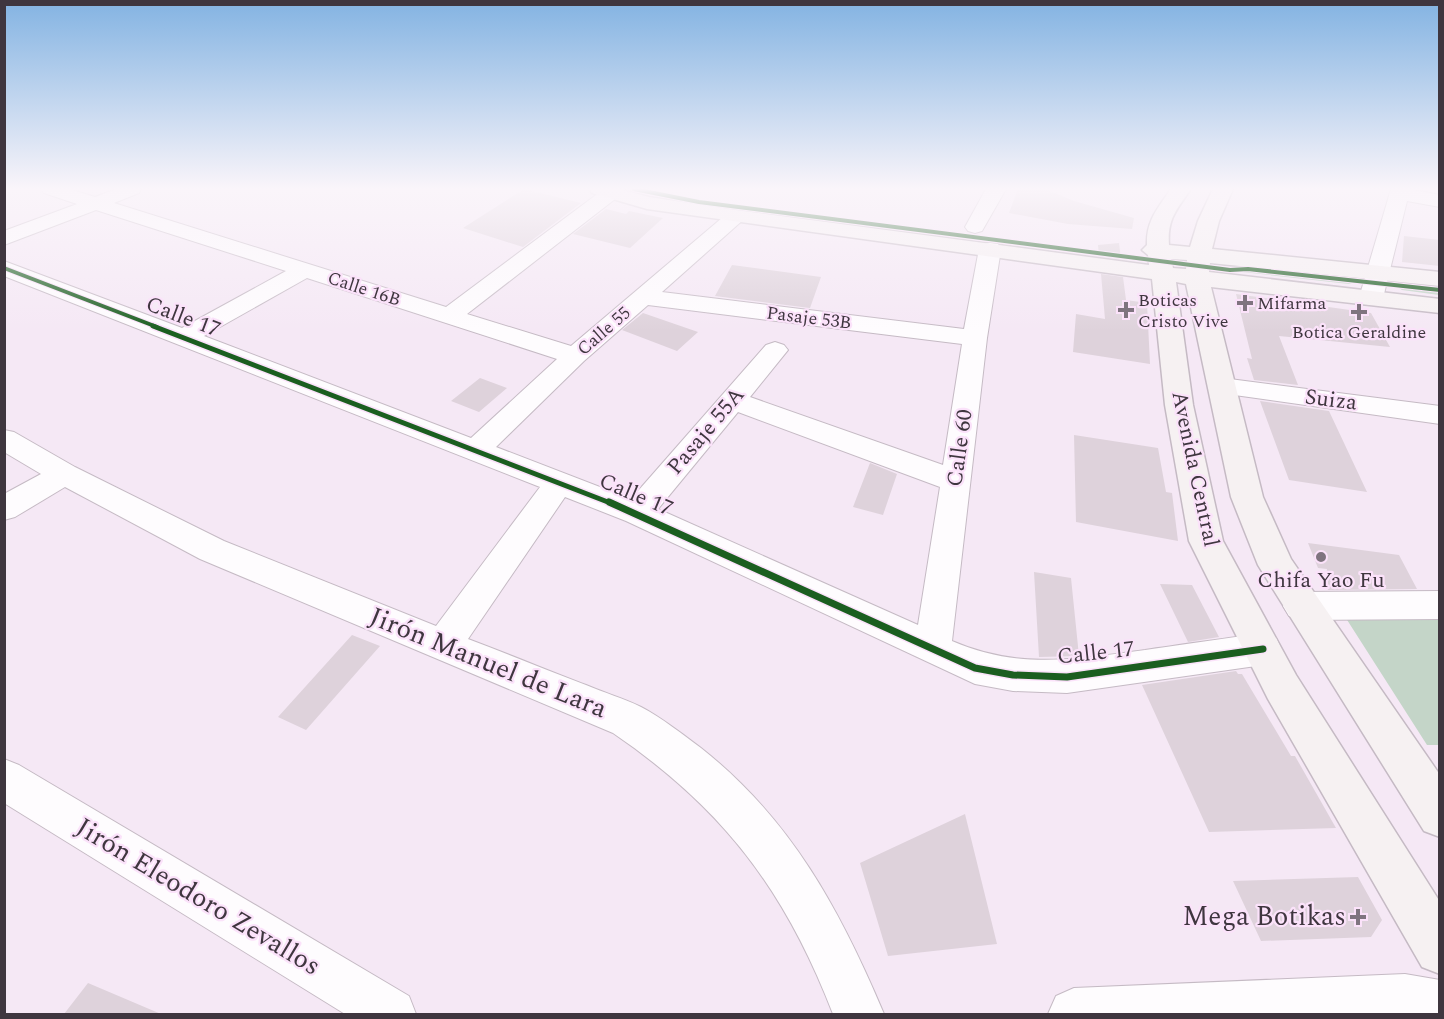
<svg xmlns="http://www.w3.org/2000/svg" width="1444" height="1019" viewBox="0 0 1444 1019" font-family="Spectral,serif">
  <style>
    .green { fill: #c4d5c8 }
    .building { fill: #ded2db }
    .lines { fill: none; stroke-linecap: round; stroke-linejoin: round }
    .minor-casing { stroke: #c5bac4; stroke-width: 2 }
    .secondary-casing { stroke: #c5bac4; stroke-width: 3 }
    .minor { fill: #fefcfe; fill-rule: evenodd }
    .secondary { fill: #f6f1f2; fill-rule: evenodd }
    .cycleway-far2-casing { stroke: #fbe2fa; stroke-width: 6 }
    .cycleway-far1-casing { stroke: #fbe2fa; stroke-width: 8 }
    .cycleway-casing { stroke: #fbe2fa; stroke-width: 10 }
    .cycleway-far2 { stroke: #1b5e20; stroke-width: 4 }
    .cycleway-far1 { stroke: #1b5e20; stroke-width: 5 }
    .cycleway { stroke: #1b5e20; stroke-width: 7 }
    .poi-dot { fill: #7f747f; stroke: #fbe2fa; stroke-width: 2 }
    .labels { text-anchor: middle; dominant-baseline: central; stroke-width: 4.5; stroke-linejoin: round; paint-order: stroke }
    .far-street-label { font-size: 18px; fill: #3f363f; stroke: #fbe2fa }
    .far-poi-label { font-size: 18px; fill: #3f363f; stroke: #fbe2fa; text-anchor: start }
    .street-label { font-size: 22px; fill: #3f363f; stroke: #fbe2fa }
    .poi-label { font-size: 22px; fill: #3f363f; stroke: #fbe2fa }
    .near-street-label { font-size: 27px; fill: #3f363f; stroke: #fbe2fa }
    .near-poi-label { font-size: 27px; fill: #3f363f; stroke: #fbe2fa; text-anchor: end }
  </style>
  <rect width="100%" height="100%" fill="#f5e8f5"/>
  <path class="green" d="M 1240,261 L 1347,274 L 1353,277 L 1355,282 L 1349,284 L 1242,272 Z
    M 1388,281 L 1439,282 L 1439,295 L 1402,290 Z
    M 1342,612 L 1439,616 L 1439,745 L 1427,745 Z"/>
  <path class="building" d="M 524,189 L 581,203 L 523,247 L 463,228 Z
    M 1018,189 L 1045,189 L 1074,201 L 1134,218 L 1132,229 L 1068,224 L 1009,213 Z
    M 606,209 L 626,214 L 629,211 L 663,218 L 630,248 L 573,234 Z
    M 1404,236 L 1440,240 L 1440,266 L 1402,262 Z
    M 1119,243 L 1121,259 L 1099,256 L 1098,245 Z
    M 732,265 L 821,277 L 810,308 L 715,296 Z
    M 1101,274 L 1123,277 L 1126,300 L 1147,303 L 1150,364 L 1073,352 L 1076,314 L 1105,319 Z
    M 1236,294 L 1371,313 L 1390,347 L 1279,336 L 1298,385 L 1254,380 L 1247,358 L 1252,359 Z
    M 643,313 L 698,332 L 677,351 L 622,330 Z
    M 480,378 L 507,388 L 479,412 L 451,401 Z
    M 1260,401 L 1329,411 L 1367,492 L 1289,480 Z
    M 1074,435 L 1158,448 L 1166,492 L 1172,493 L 1178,541 L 1076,522 Z
    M 870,463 L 897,474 L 883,515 L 853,507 Z
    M 1308,543 L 1399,555 L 1417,589 L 1328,590 L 1325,583 L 1327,569 L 1318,568 Z
    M 1034,572 L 1071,578 L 1079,656 L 1039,657 Z
    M 1160,584 L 1192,585 L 1219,637 L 1188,642 Z
    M 352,635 L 380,646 L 306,730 L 278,717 Z
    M 1236,671 L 1238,674 L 1242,674 L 1291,756 L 1295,756 L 1336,828 L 1209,832 L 1142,685 Z
    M 965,814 L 997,944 L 888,956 L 860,863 Z
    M 1358,877 L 1382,920 L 1371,937 L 1261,941 L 1233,881 Z
    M 88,983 L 161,1014 L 64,1014 Z"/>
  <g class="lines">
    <g class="minor-casing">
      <path id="minor" d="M 41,189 L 69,189 L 95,197 L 116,189 L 141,189 L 139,193 L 114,203 L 446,307 L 604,189 L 619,189 L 622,192 L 619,196 L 467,314 L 571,346 L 729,212 L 743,212 L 746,216 L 743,220 L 662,292 L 964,329 L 979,249 L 982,244 L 990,243 L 998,244 L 1001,249 L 987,338 L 952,641 C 1018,670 1076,659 1145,650 C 1184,644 1224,639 1263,633 L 1276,638 L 1281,649 L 1276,660 L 1263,665 L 1067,693 L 1013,691 L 975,684 L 626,521 L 565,497 L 468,639 C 508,654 547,670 586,685 C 604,693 624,698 641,707 C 662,718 682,734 701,748 C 791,819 840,910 884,1014 L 833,1014 C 785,890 723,808 613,733 L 200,559 L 65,487 L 15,517 L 4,520 L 4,494 L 41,474 L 4,452 L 4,430 L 14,432 L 75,467 L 224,541 L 436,626 L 540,487 L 4,276 L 4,261 L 182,328 L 286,271 L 96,210 L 4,245 L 4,231 L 77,204 L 44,193 ZM 307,278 L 557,359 L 471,438 L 204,336 ZM 648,305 L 962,344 L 943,465 L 750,397 L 788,350 L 784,345 L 775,342 L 766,345 L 631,499 L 496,447 L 584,361 ZM 738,412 L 940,487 L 918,625 L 658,509 Z
        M 986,189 L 1006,189 L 982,231 L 975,233 L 968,231 L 965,227 Z
        M 1391,189 L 1409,189 L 1440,195 L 1440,207 L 1407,201 L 1383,298 L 1379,303 L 1371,305 L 1363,303 L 1359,298 Z
        M 1222,378 L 1440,406 L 1440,424 L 1213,392 L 1209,386 L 1213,380 Z
        M 1440,591 L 1440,619 L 1301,620 L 1289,616 L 1283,606 L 1289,596 L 1301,592 Z
        M 4,759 L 19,765 L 409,996 L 416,1014 L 345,1014 L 4,803 Z
        M 1405,974 L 1440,980 L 1440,1014 L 1048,1014 L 1056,996 L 1074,988 Z"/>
    </g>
    <g class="secondary-casing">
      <path id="secondary" d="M 589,189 L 619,189 L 649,197 L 736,210 L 1149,265 L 1148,255 L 1142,250 L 1147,245 C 1146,221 1158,208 1171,189 L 1191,189 C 1177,209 1167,219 1169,245 L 1190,247 L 1198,221 L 1213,189 L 1233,189 L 1219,221 L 1212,249 L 1440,272 L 1440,286 L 1210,263 L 1209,272 L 1440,299 L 1440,313 L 1211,287 L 1263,497 L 1291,559 L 1440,775 L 1440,837 L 1424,831 L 1258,565 L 1231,497 L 1186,284 L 1176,282 L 1193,405 L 1223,541 L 1296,675 L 1440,902 L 1440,974 L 1422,967 L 1268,699 L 1189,541 L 1165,405 L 1152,279 L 647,209 L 592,193 ZM 1171,259 L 1187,260 L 1186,269 L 1173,268 Z"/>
    </g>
    <use href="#minor" class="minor"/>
    <use href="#secondary" class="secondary"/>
    <g class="cycleway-far2-casing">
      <path id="cycleway-far2" d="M 634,189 L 699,202 L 1230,270 L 1248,269 L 1440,290
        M 4,268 L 157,327"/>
    </g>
    <g class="cycleway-far1-casing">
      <path id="cycleway-far1" d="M 153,326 L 613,504"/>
    </g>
    <g class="cycleway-casing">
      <path id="cycleway" d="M 609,502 L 975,668 L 1013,675 L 1067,677 L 1263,649"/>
    </g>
    <use href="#cycleway-far2" class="cycleway-far2"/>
    <use href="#cycleway-far1" class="cycleway-far1"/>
    <use href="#cycleway" class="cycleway"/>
  </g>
  <linearGradient id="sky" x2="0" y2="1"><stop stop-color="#83b3e2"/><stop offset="0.57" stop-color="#faf5fa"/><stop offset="1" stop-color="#faf5fa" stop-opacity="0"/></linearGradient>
  <rect width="1444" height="331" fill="url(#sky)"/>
  <g class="poi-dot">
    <path d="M1242 294h6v6h6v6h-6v6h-6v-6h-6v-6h6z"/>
    <path d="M1123 301h6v6h6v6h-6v6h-6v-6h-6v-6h6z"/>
    <path d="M1356 303h6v6h6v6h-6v6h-6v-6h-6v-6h6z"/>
    <circle cx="1321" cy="557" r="6"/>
    <path d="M1355 908h6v6h6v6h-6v6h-6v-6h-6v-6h6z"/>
  </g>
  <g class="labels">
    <g class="far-street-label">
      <text transform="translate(364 289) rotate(18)">Calle 16B</text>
      <text transform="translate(809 318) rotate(7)">Pasaje 53B</text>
      <text transform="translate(604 331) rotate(-41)">Calle 55</text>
    </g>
    <g class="far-poi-label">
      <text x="1138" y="300">Boticas<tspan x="1138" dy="21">Cristo Vive</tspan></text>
      <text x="1257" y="303">Mifarma</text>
      <text x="1359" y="332" text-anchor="middle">Botica Geraldine</text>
    </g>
    <g class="street-label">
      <text transform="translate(183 317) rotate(21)">Calle 17</text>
      <text transform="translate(1331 400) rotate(7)">Suiza</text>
      <text transform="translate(706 431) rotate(-50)">Pasaje 55A</text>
      <text transform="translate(960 448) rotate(-82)">Calle 60</text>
      <text transform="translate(1195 469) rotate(78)">Avenida Central</text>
      <text transform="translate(636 495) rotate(23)">Calle 17</text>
      <text transform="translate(1096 653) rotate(-6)">Calle 17</text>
    </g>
    <g class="poi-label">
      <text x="1321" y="580">Chifa Yao Fu</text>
    </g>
    <g class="near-street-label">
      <text transform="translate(488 663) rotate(22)">Jirón Manuel de Lara</text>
      <text transform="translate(198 897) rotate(31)">Jirón Eleodoro Zevallos</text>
    </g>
    <g class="near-poi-label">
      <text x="1346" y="917">Mega Botikas</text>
    </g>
  </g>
  <rect width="1444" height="1019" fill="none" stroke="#3f363f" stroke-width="12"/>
</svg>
